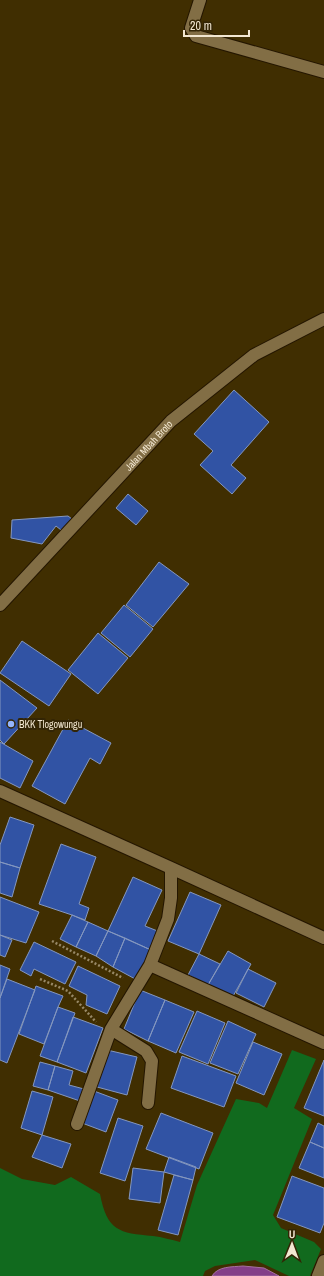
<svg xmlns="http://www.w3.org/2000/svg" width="324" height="1276" viewBox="0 0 324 1276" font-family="'Archivo Narrow',sans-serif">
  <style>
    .forest { fill: #116a1e }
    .water { fill: #843f89; stroke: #a5719f }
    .building { fill: #3153a4; stroke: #8497bf }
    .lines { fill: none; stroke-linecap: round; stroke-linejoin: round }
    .minor-casing { stroke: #241600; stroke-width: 14 }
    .secondary-casing { stroke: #241600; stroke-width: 14 }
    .path { stroke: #978866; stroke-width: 2.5; stroke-dasharray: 2 2; stroke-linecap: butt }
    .minor { stroke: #826e45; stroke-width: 12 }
    .secondary { stroke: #826e45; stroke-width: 12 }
    .poi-dot { fill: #95b6fd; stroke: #332505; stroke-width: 1.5 }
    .labels { text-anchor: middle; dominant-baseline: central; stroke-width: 4; stroke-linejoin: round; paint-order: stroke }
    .street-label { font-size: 10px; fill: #f2e7d1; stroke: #332505 }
    .poi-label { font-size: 10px; fill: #f2e7d1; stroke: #332505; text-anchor: start }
  </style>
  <rect width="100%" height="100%" fill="#402e01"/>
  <path class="forest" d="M 292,1050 L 316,1059 L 294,1108 L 312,1119 L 273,1215 L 281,1228 L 314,1242 L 321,1249 L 310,1276 L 289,1276 L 255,1260 L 215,1266 L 205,1271 L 203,1276 L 0,1276 L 0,1168 L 22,1179 L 55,1185 L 71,1177 L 100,1194 C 107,1231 119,1233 153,1236 C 162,1237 172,1240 180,1242 L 197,1185 L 236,1099 L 259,1103 L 267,1108 Z"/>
  <path class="water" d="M 243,1266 L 264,1268 L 279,1276 L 212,1276 C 218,1266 232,1267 243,1266 Z"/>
  <path class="building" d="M 234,390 L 269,422 L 231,465 L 246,478 L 232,494 L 200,465 L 213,451 L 194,434 Z
    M 128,494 L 148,511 L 136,525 L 116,508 Z
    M 68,516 L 72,519 L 61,530 L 56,526 L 42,544 L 11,538 L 12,520 Z
    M 159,562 L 189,584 L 153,627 L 126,605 Z
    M 124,605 L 153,629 L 130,657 L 101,633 Z
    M 98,633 L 128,658 L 98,694 L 68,670 Z
    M 22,641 L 71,674 L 49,706 L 0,673 Z
    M 0,680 L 37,708 L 4,744 L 0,740 Z
    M 68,720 L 111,743 L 100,764 L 90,758 L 65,804 L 32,786 Z
    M 0,742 L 33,761 L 20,788 L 0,778 Z
    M 10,817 L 34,825 L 20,868 L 0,862 L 0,845 Z
    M 61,844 L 96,857 L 79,904 L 89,908 L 85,920 L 72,915 L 39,904 Z
    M 0,862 L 20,868 L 12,897 L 0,893 Z
    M 133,877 L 162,890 L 145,926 L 160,932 L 151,950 L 108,931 Z
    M 190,892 L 221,905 L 199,954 L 168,941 Z
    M 0,897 L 39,912 L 26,943 L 0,935 Z
    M 72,915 L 88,922 L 76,947 L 60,939 Z
    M 88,922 L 108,931 L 96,956 L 76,947 Z
    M 108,931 L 125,938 L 113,967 L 96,956 Z
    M 0,935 L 12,940 L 5,957 L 0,955 Z
    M 125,938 L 151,950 L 137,980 L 113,967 Z
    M 34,942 L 76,962 L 65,984 L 34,969 L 31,976 L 20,970 Z
    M 228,951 L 251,964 L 232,998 L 208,985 Z
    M 199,954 L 220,964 L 208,985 L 188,975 Z
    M 0,965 L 10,969 L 0,998 Z
    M 78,966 L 120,986 L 107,1014 L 86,1005 L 87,995 L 69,986 Z
    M 248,969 L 276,983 L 264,1007 L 236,993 Z
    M 7,979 L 35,990 L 7,1063 L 0,1060 L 0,998 Z
    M 36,986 L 63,996 L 58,1007 L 44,1044 L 19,1034 Z
    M 140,990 L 165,1000 L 148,1041 L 124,1029 Z
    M 165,1000 L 194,1012 L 176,1053 L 148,1041 Z
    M 58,1007 L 75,1013 L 57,1062 L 40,1056 Z
    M 197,1011 L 225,1023 L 208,1064 L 179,1052 Z
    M 73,1017 L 103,1028 L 86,1073 L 57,1062 Z
    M 228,1021 L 256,1034 L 238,1074 L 210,1063 Z
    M 253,1042 L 282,1054 L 264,1095 L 236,1083 Z
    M 107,1050 L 137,1057 L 127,1095 L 97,1087 Z
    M 182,1056 L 236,1076 L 224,1107 L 171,1088 Z
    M 324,1060 L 324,1116 L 304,1108 Z
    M 40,1062 L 55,1066 L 48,1090 L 33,1086 Z
    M 55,1066 L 73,1071 L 69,1085 L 84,1089 L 80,1101 L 48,1090 Z
    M 32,1091 L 53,1097 L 42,1135 L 21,1128 Z
    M 94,1091 L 118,1100 L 106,1132 L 82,1123 Z
    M 161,1113 L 213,1133 L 199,1169 L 146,1149 Z
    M 118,1118 L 143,1126 L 125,1181 L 100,1173 Z
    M 318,1123 L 324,1126 L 324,1148 L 310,1142 Z
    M 42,1135 L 71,1144 L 62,1168 L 32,1157 Z
    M 310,1142 L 324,1148 L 324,1178 L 299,1168 Z
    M 169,1157 L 196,1167 L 193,1180 L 164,1172 Z
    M 133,1168 L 164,1172 L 160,1203 L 129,1199 Z
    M 174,1175 L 193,1180 L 178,1235 L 158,1230 Z
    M 292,1176 L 324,1188 L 324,1223 L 320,1233 L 277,1217 Z"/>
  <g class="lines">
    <g class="minor-casing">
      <path id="minor" d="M 200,0 L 191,28 L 196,36 L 324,72
        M 0,791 L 171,868 L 324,938
        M 171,868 L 171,898 L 168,919 L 150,965 L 324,1043
        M 111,1029 L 146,1051 L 152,1061 L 148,1103
        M 77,1124 L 111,1029 L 150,965
        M 318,1276 L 324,1261"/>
    </g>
    <g class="secondary-casing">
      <g id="secondary">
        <path id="s1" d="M 0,605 L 171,421 L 254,355 L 324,319"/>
      </g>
    </g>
    <path class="path" d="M 52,941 L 123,978
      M 40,979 L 68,991 L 96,1022"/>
    <use href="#minor" class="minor"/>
    <use href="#secondary" class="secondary"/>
  </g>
  <circle class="poi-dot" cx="11" cy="724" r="4"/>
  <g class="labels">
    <g class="street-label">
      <text stroke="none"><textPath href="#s1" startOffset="218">Jalan Mbah Broto</textPath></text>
    </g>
    <g class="poi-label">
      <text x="19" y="724">BKK Tlogowungu</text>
    </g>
  </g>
  <g transform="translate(292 1244) rotate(1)" stroke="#332505" stroke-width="3" paint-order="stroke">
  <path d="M0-3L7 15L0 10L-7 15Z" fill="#f2e7d1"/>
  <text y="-6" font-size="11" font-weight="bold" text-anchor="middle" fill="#f2e7d1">U</text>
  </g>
  <path d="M184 30v6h65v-6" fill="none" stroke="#f2e7d1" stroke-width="2"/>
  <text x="190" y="30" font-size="12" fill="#f2e7d1" stroke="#332505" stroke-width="3" paint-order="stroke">20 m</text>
</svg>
